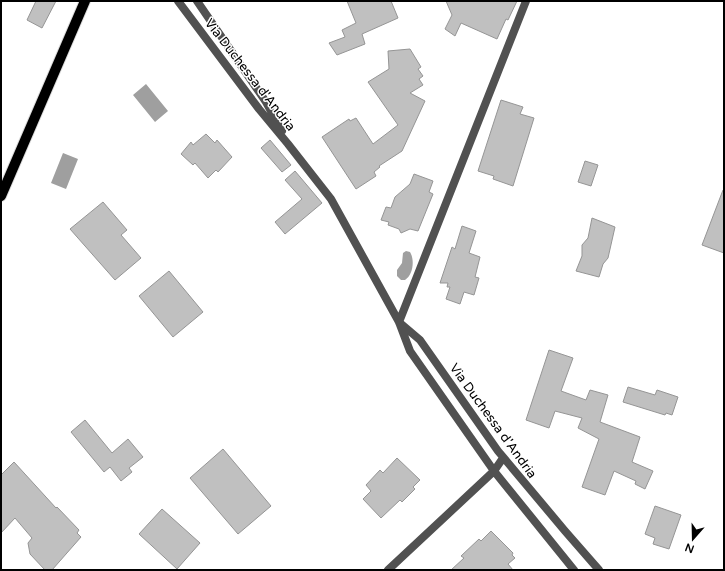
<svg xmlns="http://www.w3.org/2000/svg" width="725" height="571" viewBox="0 0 725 571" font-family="'Varela Round',sans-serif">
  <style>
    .water { fill: #9f9f9f }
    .building { fill: #c0c0c0; stroke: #959595 }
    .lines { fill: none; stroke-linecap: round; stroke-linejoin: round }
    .primary-casing { stroke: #dbdbdb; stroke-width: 12 }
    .minor { stroke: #515151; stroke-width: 8 }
    .primary { stroke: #000; stroke-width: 10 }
    .labels { text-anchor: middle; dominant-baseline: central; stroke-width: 3; stroke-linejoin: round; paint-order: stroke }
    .street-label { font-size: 13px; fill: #000; stroke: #fff }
  </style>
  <rect width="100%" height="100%" fill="#fff"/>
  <path class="water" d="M 146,84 L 168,111 L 155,122 L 133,95 Z
    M 63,153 L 78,159 L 66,189 L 51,183 Z
    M 406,251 L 410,252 C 415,260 413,275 405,280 L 401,280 L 397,276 L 397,270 L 402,263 L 403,253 Z"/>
  <path class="building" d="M 36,1 L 56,1 L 42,28 L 27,20 Z
    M 347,1 L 391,1 L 398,18 L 362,34 L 365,44 L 337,55 L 329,43 L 345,37 L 342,30 L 356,23 Z
    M 446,1 L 517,1 L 508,20 L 506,19 L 497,39 L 461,23 L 455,36 L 445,29 L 452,15 Z
    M 410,49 L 421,67 L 418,69 L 423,76 L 419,79 L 423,85 L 410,93 L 425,101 L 402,151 L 379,166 L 380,167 L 374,172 L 376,176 L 356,189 L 322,137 L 349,119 L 350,121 L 356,118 L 373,144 L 398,125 L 368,82 L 389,69 L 388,51 Z
    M 501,100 L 523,107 L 520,114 L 534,118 L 513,186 L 493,179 L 494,176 L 478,171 Z
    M 206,134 L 215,143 L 217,140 L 232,157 L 218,172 L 216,170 L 208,178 L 195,163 L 193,165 L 181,154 L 191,142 L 193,145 Z
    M 270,140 L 291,165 L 282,172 L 261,148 Z
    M 585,161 L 598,165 L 591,186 L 578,182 Z
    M 295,171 L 322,203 L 285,234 L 275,222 L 302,199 L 285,180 Z
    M 414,174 L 433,181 L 429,192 L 433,194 L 418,231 L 410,229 L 401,233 L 399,229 L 388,225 L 389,222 L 381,220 L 386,207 L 391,208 L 395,197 L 410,184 Z
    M 723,190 L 724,190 L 724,253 L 702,245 Z
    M 103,202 L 127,230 L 121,235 L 141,258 L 115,280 L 70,229 Z
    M 592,218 L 615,227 L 608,258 L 603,264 L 599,277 L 576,271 L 582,256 L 582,245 L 588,238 Z
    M 462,226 L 476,231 L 469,253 L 480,257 L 475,277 L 479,278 L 474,295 L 464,292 L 460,304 L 446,299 L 450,287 L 447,287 L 448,283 L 440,283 L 452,247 L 455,249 Z
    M 169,271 L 203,312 L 173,337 L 139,296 Z
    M 549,350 L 573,358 L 561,391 L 586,400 L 590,390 L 608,395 L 600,422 L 640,437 L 632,462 L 653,471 L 645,489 L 635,484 L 636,481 L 614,471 L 605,495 L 582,487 L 599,439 L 578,428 L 582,418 L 555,411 L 549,428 L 526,420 Z
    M 628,387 L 655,395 L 657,390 L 678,397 L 672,415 L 666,413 L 665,415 L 623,402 Z
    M 85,420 L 112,453 L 128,439 L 143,457 L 129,468 L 132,472 L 121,481 L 110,467 L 104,472 L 71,432 Z
    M 223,449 L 271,506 L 238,534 L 190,478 Z
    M 397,458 L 420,480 L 413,487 L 415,489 L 402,502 L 400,500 L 381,518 L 363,499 L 371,491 L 366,485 L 380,470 L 383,473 Z
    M 14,462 L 56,508 L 57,507 L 79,530 L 77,533 L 81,537 L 52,570 L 45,570 L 30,554 L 28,543 L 32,538 L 15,518 L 1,533 L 1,475 Z
    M 655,506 L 681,515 L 669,549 L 653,544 L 655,538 L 645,534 Z
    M 162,509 L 200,543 L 177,569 L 139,534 Z
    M 491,531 L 513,553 L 512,555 L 515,558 L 508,564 L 513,570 L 451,570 L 464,558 L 461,556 L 479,539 L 481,541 Z"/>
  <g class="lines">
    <g class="primary-casing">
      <path id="primary" d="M 1,196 L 85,1"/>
    </g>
    <path class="minor" d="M 178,1 L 259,109 L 288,144 L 331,199 L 399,322 L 410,351 L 494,471 L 574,570
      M 197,1 L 266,102 L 282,131
      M 399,322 L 526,1
      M 400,323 L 420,340 L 498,451 L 565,531 L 599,570
      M 388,570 L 494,471 L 503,458"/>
    <use href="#primary" class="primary"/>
  </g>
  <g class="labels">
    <g class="street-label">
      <text transform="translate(250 75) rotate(52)">Via Duchessa d'Andria</text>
      <text transform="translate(493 421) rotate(54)">Via Duchessa d'Andria</text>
    </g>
  </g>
  <rect width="725" height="571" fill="none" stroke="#000000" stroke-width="4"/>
  <g transform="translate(693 539) rotate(200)" stroke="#ffffff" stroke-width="3" paint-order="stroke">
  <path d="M0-3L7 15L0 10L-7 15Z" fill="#000000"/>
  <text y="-6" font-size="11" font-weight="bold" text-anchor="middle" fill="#000000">N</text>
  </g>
</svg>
